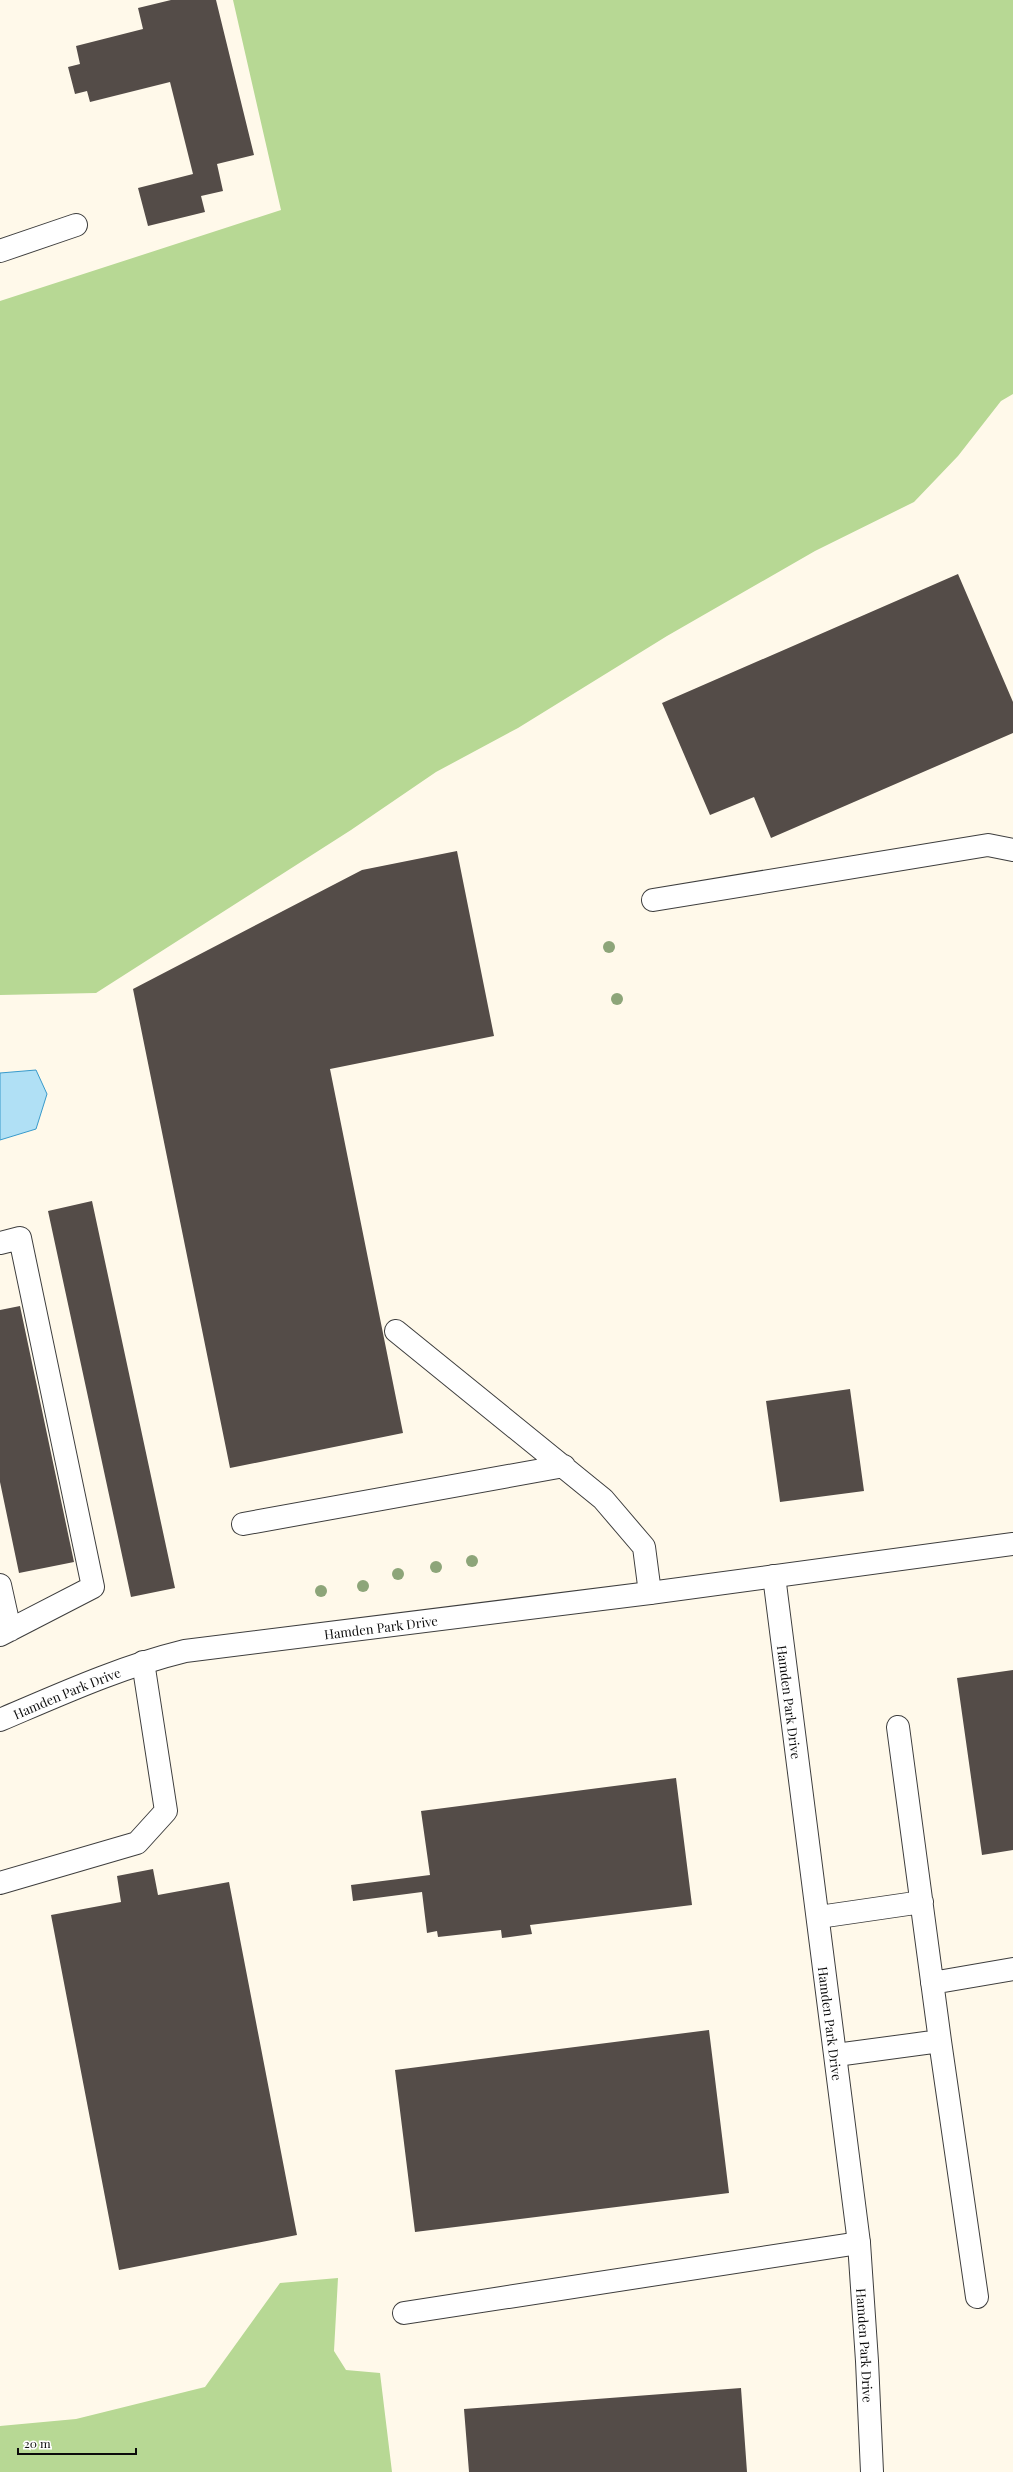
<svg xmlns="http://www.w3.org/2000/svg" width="1013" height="2472" viewBox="0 0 1013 2472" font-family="'Playfair Display',serif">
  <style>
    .forest { fill: #b7d894 }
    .water { fill: #b0e0f5; stroke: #389acb }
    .building { fill: #544c48 }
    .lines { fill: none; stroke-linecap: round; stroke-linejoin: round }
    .lane-casing { stroke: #3e3e3e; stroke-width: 24 }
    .street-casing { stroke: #3e3e3e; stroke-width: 24 }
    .lane { stroke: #fff; stroke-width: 22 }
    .street { stroke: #fff; stroke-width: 22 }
    .tree { fill: #8da579 }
    .labels { text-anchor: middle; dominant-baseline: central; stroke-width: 4; stroke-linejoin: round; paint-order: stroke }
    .street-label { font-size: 13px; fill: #0b0b0b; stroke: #fff }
  </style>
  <rect width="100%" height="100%" fill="#fff9ea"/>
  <path class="forest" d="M 233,0 L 1013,0 L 1013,394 L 1001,401 L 958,456 L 914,502 L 815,551 L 667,636 L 518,728 L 436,772 L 351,830 L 96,993 L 0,995 L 0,301 L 281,210 Z
    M 338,2278 L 334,2351 L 346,2370 L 380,2373 L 392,2472 L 0,2472 L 0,2426 L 76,2419 L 205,2387 L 280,2283 Z"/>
  <path class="water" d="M 36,1070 L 47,1094 L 36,1129 L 0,1140 L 0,1073 Z"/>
  <path class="building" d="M 171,0 L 216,0 L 254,155 L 217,164 L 223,191 L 201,196 L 205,212 L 148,226 L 138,188 L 193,174 L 170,82 L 90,102 L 87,91 L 75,94 L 68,67 L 80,64 L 76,46 L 143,29 L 138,8 Z
    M 958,574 L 1013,702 L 1013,733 L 771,838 L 754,797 L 710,815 L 662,703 Z
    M 457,851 L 494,1036 L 330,1069 L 403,1433 L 230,1468 L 133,989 L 362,870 Z
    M 92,1201 L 175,1588 L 131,1597 L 48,1211 Z
    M 20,1306 L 74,1562 L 19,1573 L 0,1482 L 0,1310 Z
    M 850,1389 L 864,1491 L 780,1502 L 766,1401 Z
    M 1013,1670 L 1013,1850 L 982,1855 L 957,1678 Z
    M 676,1778 L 692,1905 L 530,1925 L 532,1934 L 502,1938 L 501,1930 L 438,1937 L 437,1931 L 427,1933 L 422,1892 L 353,1901 L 351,1885 L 430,1875 L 421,1811 Z
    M 153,1869 L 158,1895 L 229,1882 L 297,2235 L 119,2270 L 51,1915 L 121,1902 L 117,1876 Z
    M 709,2030 L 729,2193 L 415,2232 L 395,2070 Z
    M 741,2388 L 747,2472 L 469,2472 L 464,2409 Z"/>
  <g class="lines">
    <g class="lane-casing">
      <path id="lane" d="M 0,251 L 76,225
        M 653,900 L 988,845 L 1013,850
        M 0,1243 L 20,1238 L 93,1587 L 0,1635
        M 396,1331 L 603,1499 L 644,1547 L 650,1593
        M 243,1524 L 564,1466
        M 0,1585 L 10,1630
        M 898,1727 L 940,2041
        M 0,1883 L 137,1843 L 166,1811 L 143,1662
        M 819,1917 L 922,1902
        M 932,1983 L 1013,1969
        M 836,2055 L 940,2041 L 977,2297
        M 404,2313 L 859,2243"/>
    </g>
    <g class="street-casing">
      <g id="street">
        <path id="s1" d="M 774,1576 L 859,2243 L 867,2361 L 872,2472"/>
        <path id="s2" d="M 0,1720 C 61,1694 120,1667 185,1651 L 650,1593 L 1013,1544"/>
      </g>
    </g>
    <use href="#lane" class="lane"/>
    <use href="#street" class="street"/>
  </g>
  <g class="tree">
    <circle cx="609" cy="947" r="6"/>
    <circle cx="617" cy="999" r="6"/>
    <circle cx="472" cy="1561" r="6"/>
    <circle cx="436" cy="1567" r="6"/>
    <circle cx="398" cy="1574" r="6"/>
    <circle cx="363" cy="1586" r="6"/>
    <circle cx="321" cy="1591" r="6"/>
  </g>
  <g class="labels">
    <g class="street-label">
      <text stroke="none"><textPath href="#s2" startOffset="395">Hamden Park Drive</textPath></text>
      <text stroke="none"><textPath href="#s2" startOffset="72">Hamden Park Drive</textPath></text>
      <text stroke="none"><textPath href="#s1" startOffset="127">Hamden Park Drive</textPath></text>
      <text stroke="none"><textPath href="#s1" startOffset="451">Hamden Park Drive</textPath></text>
      <text stroke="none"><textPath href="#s1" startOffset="775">Hamden Park Drive</textPath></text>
    </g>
  </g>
  <path d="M18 2448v6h118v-6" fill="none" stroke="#0b0b0b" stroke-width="2"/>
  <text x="24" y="2448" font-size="12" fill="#0b0b0b" stroke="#ffffff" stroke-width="3" paint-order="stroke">20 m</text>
</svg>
